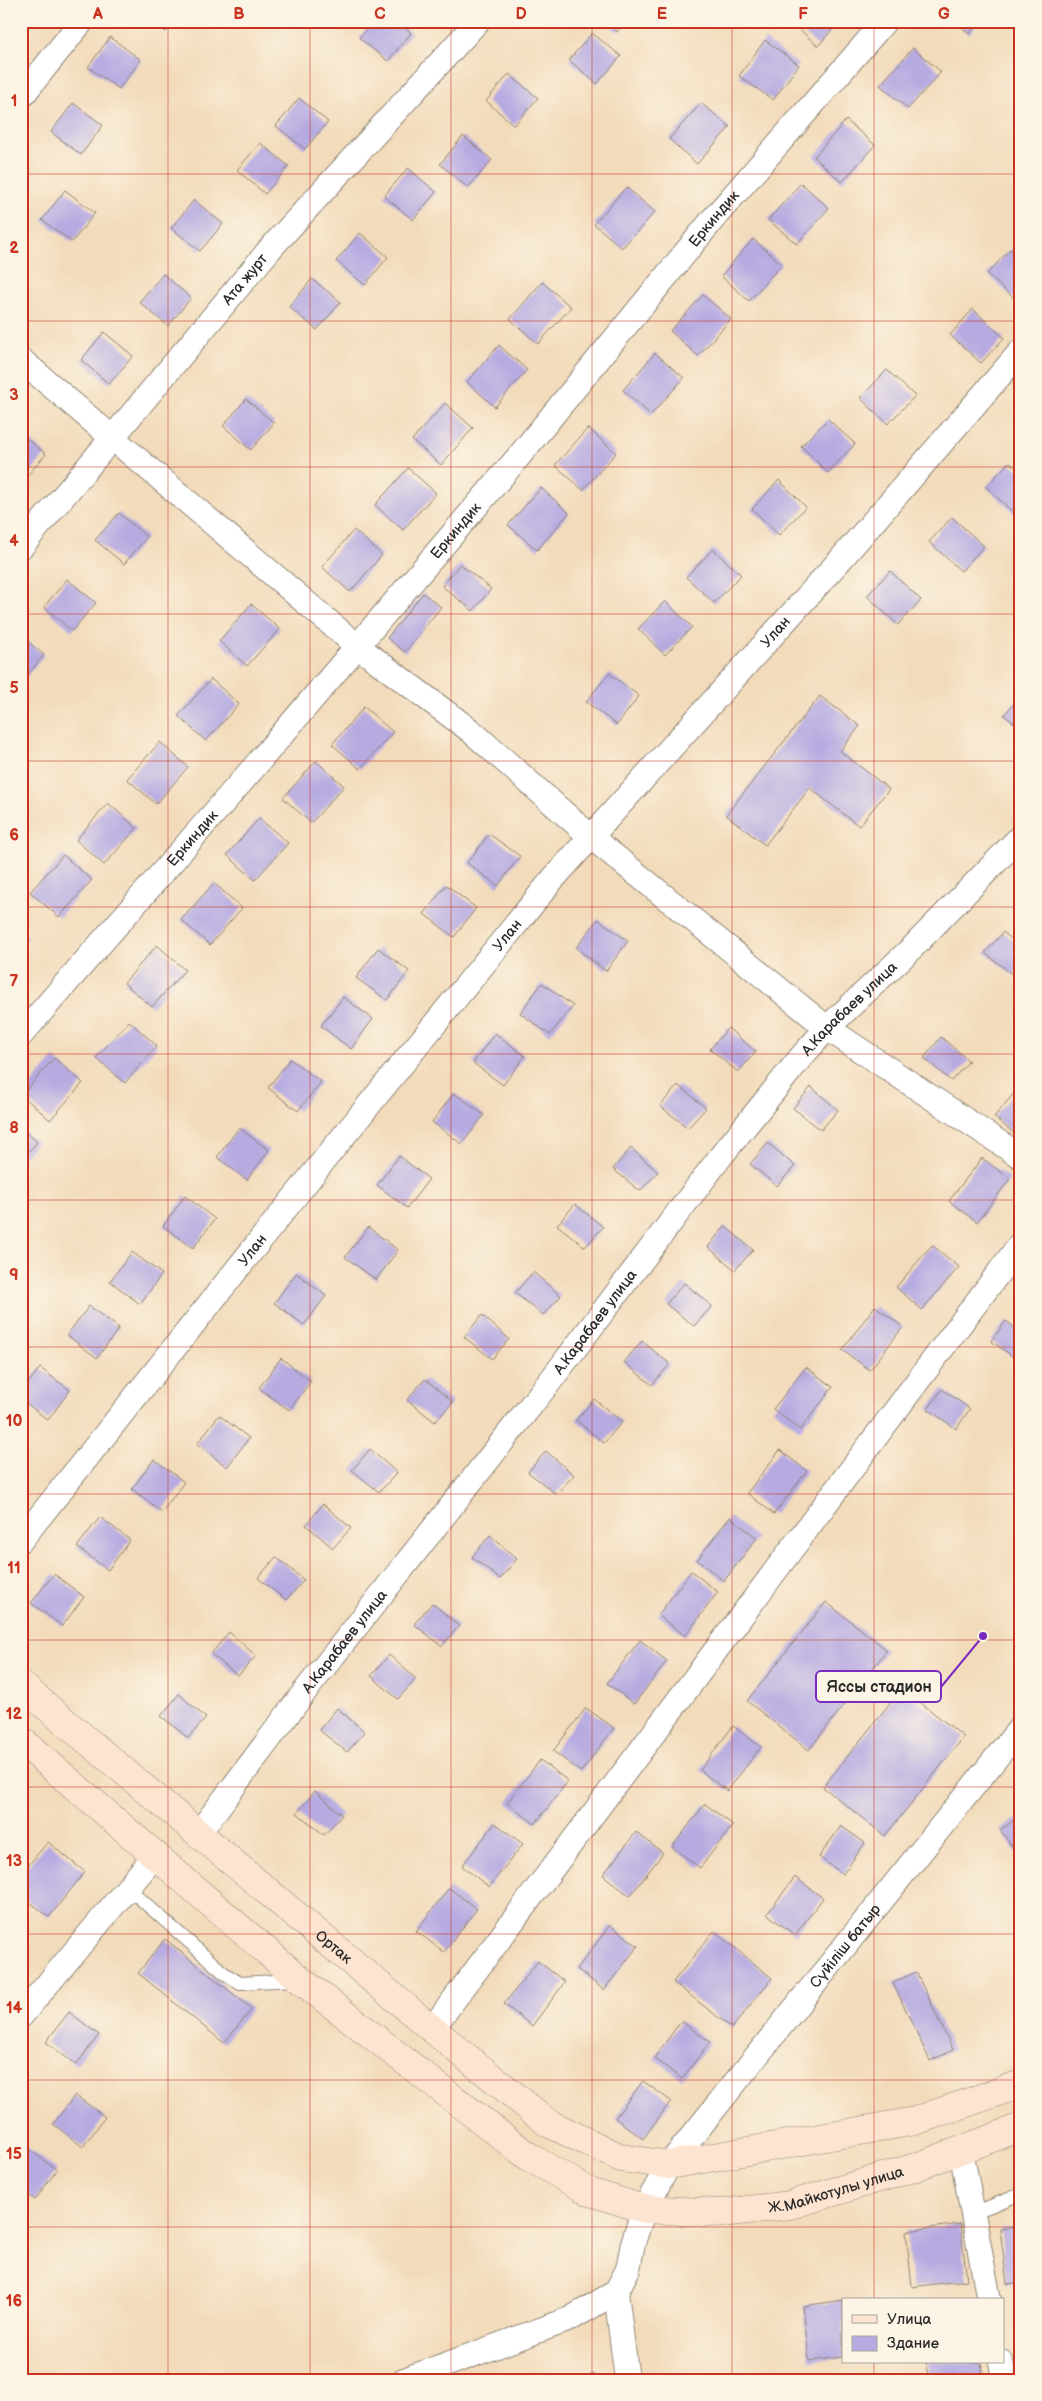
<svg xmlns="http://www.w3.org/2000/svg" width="1042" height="2401" viewBox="0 0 1042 2401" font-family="'Balsamiq Sans',sans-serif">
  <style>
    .building { fill: #b6aae1 }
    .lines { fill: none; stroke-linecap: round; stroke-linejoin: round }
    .lane-casing { stroke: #8e8373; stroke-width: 14 }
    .street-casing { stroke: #8e8373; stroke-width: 26 }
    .secondary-casing { stroke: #8e8373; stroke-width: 29 }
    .lane { stroke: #fff; stroke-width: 12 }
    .street { stroke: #fff; stroke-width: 24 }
    .secondary { stroke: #fde4d0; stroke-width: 28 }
    .grid { fill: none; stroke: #c8321e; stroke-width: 1; stroke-opacity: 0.55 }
    .labels { text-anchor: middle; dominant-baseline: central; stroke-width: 4; stroke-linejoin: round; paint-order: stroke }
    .street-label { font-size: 15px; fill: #2b2b2b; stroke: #fcf5e5 }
    .leader { fill: none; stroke: #7b2cbf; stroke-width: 2 }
    .callout-dot { fill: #7b2cbf; stroke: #fcf5e5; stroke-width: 2 }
    .callout { fill: #fcf5e5; stroke: #7b2cbf; stroke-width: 2 }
    .callout-label { font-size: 16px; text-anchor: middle; font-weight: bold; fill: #2b2b2b }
    .neatline { fill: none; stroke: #c8321e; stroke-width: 2 }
    .grid-label { font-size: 16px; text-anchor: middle; font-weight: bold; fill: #c8321e }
  </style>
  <rect width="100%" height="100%" fill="#fcf5e5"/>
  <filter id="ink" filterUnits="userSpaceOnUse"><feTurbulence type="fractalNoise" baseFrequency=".02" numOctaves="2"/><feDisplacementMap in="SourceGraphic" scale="10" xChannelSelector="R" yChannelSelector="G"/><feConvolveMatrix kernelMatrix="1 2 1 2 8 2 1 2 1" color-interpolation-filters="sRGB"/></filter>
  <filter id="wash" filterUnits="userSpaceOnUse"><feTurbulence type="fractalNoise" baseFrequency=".0096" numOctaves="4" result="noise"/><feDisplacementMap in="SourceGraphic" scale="20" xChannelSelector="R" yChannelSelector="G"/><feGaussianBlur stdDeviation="1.12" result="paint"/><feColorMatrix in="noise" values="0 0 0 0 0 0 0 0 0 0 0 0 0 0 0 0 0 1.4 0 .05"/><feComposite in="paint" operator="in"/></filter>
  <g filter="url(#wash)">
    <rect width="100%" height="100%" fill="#f2dbbb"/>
    <g id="blocks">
      <path class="building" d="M 151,21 L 174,21 L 166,32 Z
        M 373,21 L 397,21 L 411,33 L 388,61 L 359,38 Z
        M 605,21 L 626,21 L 617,32 Z
        M 790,21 L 840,21 L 818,46 Z
        M 955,21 L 980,21 L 969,34 Z
        M 592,33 L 621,56 L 597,84 L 569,60 Z
        M 110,37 L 141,60 L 119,89 L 88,67 Z
        M 765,40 L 799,65 L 773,100 L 739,76 Z
        M 913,48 L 941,72 L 908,109 L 880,85 Z
        M 509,74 L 538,98 L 514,125 L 486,101 Z
        M 299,98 L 328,122 L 305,149 L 276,126 Z
        M 73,103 L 103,125 L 81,155 L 51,132 Z
        M 701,103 L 730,127 L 697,164 L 669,139 Z
        M 846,120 L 875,145 L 842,182 L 814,157 Z
        M 463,136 L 492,160 L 468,188 L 440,164 Z
        M 260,143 L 289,166 L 265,194 L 237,170 Z
        M 408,168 L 436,192 L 413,220 L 384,196 Z
        M 801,183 L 829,208 L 797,244 L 768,220 Z
        M 626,187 L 655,212 L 622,248 L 594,224 Z
        M 65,190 L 95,213 L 72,242 L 42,220 Z
        M 194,200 L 223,224 L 200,251 L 171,228 Z
        M 360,233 L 388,257 L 365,285 L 336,261 Z
        M 753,239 L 782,264 L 749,301 L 721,276 Z
        M 1010,249 L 1021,259 L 1021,300 L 1018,302 L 987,274 Z
        M 163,274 L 191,298 L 168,326 L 139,302 Z
        M 312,279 L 341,302 L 317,330 L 289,307 Z
        M 542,282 L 571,307 L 538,344 L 510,319 Z
        M 703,295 L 731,319 L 698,356 L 670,331 Z
        M 973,309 L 1004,338 L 981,363 L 950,335 Z
        M 104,332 L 133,356 L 109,384 L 81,360 Z
        M 499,345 L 527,370 L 495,407 L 467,382 Z
        M 655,353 L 684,378 L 651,415 L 623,390 Z
        M 887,370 L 915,396 L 888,424 L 860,398 Z
        M 246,399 L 274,423 L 251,450 L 223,426 Z
        M 445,403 L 473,428 L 441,465 L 412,440 Z
        M 828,419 L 855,444 L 828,473 L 801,446 Z
        M 588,428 L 616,453 L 583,490 L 555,465 Z
        M 21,434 L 46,454 L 21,483 Z
        M 1009,462 L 1021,472 L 1021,512 L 1017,516 L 986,487 Z
        M 408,468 L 436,493 L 403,530 L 375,505 Z
        M 779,480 L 806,507 L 779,535 L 752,509 Z
        M 541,488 L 569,513 L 537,550 L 508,525 Z
        M 119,513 L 147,537 L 124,564 L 95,540 Z
        M 952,517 L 984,546 L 961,571 L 929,542 Z
        M 354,530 L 382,555 L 350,592 L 322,567 Z
        M 713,549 L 741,575 L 714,603 L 686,577 Z
        M 460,564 L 491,589 L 473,611 L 442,586 Z
        M 890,571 L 921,600 L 898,625 L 867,596 Z
        M 67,579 L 96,603 L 72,631 L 44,607 Z
        M 423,593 L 441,607 L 405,652 L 387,638 Z
        M 665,601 L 692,627 L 665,655 L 638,629 Z
        M 251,604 L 280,629 L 247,666 L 219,641 Z
        M 21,636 L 44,655 L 21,683 Z
        M 609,673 L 639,696 L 617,725 L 586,702 Z
        M 211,679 L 239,704 L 206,741 L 178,716 Z
        M 1021,695 L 1021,728 L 1004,715 Z
        M 820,696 L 860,726 L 840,751 L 889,789 L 859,826 L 810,788 L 765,845 L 726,815 Z
        M 364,707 L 393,732 L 360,769 L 332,744 Z
        M 160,742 L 188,767 L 156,804 L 127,779 Z
        M 316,761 L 344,786 L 311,823 L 283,798 Z
        M 108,803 L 137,828 L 104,865 L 76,840 Z
        M 259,818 L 288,843 L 255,880 L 227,855 Z
        M 489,834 L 520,856 L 498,886 L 467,863 Z
        M 63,855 L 92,880 L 59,917 L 30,892 Z
        M 214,883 L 242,908 L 210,945 L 181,920 Z
        M 446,885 L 476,908 L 454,937 L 424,914 Z
        M 598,919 L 628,941 L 606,971 L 576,948 Z
        M 21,932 L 28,938 L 21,945 Z
        M 1003,932 L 1021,947 L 1021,966 L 1013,975 L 985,953 Z
        M 157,945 L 185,970 L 152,1007 L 124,983 Z
        M 378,948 L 409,971 L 387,1000 L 356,978 Z
        M 542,983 L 573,1006 L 550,1035 L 520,1013 Z
        M 343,997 L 373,1019 L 351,1049 L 321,1026 Z
        M 129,1021 L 157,1046 L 125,1083 L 96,1058 Z
        M 728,1028 L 756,1052 L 738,1072 L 710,1049 Z
        M 495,1033 L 525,1056 L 503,1085 L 473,1063 Z
        M 941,1037 L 969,1061 L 951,1081 L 924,1058 Z
        M 54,1058 L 83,1083 L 50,1120 L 22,1095 Z
        M 290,1059 L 321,1082 L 298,1111 L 268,1088 Z
        M 678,1085 L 706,1108 L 688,1128 L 660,1106 Z
        M 1021,1085 L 1021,1139 L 994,1117 Z
        M 811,1087 L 838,1110 L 821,1130 L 793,1108 Z
        M 454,1093 L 484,1115 L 462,1144 L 432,1122 Z
        M 21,1128 L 37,1142 L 21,1160 Z
        M 239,1128 L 269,1150 L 247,1180 L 217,1157 Z
        M 768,1143 L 795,1166 L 777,1186 L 750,1164 Z
        M 631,1148 L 658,1172 L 640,1191 L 613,1169 Z
        M 399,1156 L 429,1179 L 407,1208 L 377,1185 Z
        M 982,1158 L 1010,1179 L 977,1222 L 949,1201 Z
        M 185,1196 L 215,1219 L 193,1248 L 163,1226 Z
        M 575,1204 L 603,1227 L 585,1247 L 557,1225 Z
        M 725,1226 L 753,1250 L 735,1270 L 708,1247 Z
        M 368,1227 L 398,1250 L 376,1280 L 345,1257 Z
        M 932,1245 L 959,1267 L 922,1310 L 896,1287 Z
        M 132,1252 L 162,1274 L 140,1304 L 110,1281 Z
        M 533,1272 L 561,1296 L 543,1315 L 515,1293 Z
        M 296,1273 L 326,1296 L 304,1325 L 274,1303 Z
        M 684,1283 L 712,1306 L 694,1326 L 666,1304 Z
        M 89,1306 L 119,1328 L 97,1358 L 67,1335 Z
        M 875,1306 L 903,1327 L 870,1370 L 842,1350 Z
        M 482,1315 L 509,1339 L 492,1359 L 464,1337 Z
        M 1006,1321 L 1021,1332 L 1019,1361 L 991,1341 Z
        M 642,1341 L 670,1364 L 652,1385 L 624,1362 Z
        M 281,1358 L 311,1381 L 289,1410 L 259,1388 Z
        M 806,1367 L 833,1387 L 800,1430 L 773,1409 Z
        M 40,1368 L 70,1390 L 48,1420 L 21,1399 L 21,1392 Z
        M 425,1379 L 453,1402 L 435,1422 L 407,1400 Z
        M 942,1389 L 970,1409 L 956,1429 L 928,1409 Z
        M 594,1399 L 622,1422 L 604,1443 L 576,1420 Z
        M 219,1415 L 249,1438 L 227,1467 L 197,1444 Z
        M 370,1449 L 397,1473 L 379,1492 L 352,1470 Z
        M 780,1450 L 807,1471 L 774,1514 L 747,1493 Z
        M 546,1451 L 574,1475 L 556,1494 L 528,1472 Z
        M 154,1459 L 184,1482 L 162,1512 L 132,1489 Z
        M 323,1504 L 351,1528 L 333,1548 L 306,1525 Z
        M 100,1517 L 130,1540 L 108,1570 L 77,1547 Z
        M 730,1517 L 757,1538 L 724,1581 L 697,1560 Z
        M 490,1535 L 517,1559 L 500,1579 L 472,1557 Z
        M 276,1557 L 304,1580 L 286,1600 L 258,1578 Z
        M 691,1571 L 718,1592 L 685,1636 L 658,1615 Z
        M 54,1574 L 84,1597 L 62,1626 L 31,1603 Z
        M 826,1602 L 887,1650 L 809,1750 L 747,1701 Z
        M 432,1603 L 459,1626 L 442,1646 L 414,1624 Z
        M 229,1632 L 256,1656 L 238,1676 L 211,1654 Z
        M 640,1640 L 667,1661 L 634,1704 L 607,1683 Z
        M 389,1655 L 416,1679 L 398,1699 L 371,1676 Z
        M 902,1688 L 964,1737 L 885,1836 L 823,1787 Z
        M 179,1694 L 206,1718 L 188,1738 L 161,1716 Z
        M 337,1708 L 365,1732 L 347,1752 L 319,1730 Z
        M 586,1708 L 614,1728 L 581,1772 L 553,1751 Z
        M 733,1726 L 761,1747 L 727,1791 L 700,1770 Z
        M 540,1760 L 568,1781 L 535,1824 L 507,1803 Z
        M 315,1791 L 342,1815 L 324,1835 L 297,1813 Z
        M 705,1804 L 733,1825 L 700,1868 L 672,1847 Z
        M 1016,1819 L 1021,1826 L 1021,1859 L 1000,1830 Z
        M 495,1823 L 523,1844 L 489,1887 L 462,1866 Z
        M 841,1826 L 865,1843 L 843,1874 L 819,1857 Z
        M 636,1832 L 663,1853 L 630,1896 L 603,1875 Z
        M 48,1842 L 85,1872 L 49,1917 L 21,1895 L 21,1874 Z
        M 795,1877 L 823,1898 L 795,1935 L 767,1914 Z
        M 449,1888 L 477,1909 L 444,1952 L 416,1931 Z
        M 610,1925 L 638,1946 L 604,1990 L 577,1969 Z
        M 714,1931 L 772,1978 L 732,2028 L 673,1982 Z
        M 165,1939 L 252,2009 L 224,2043 L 138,1973 Z
        M 538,1961 L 565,1982 L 532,2026 L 504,2004 Z
        M 916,1972 L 953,2050 L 930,2061 L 893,1983 Z
        M 69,2012 L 99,2035 L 76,2065 L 46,2042 Z
        M 681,2021 L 710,2042 L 682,2079 L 654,2058 Z
        M 643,2081 L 671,2101 L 643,2139 L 615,2118 Z
        M 75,2095 L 105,2117 L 83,2147 L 53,2124 Z
        M 26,2147 L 57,2170 L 35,2200 L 21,2190 L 21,2154 Z
        M 960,2224 L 967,2280 L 912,2287 L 906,2231 Z
        M 1021,2226 L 1021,2282 L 1007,2284 L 1000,2229 Z
        M 843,2300 L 843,2357 L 809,2361 L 803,2306 Z
        M 926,2362 L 981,2362 L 983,2380 L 928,2380 Z
        M 594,2374 L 596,2380 L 578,2380 L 578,2379 Z"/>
    </g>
  </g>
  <g filter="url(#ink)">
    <use href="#blocks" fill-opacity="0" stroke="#8e8373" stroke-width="1"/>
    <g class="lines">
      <g class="lane-casing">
        <path id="lane" d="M 128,1888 L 224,1973 L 240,1983 L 295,1980
          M 973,2213 L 1021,2194"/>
      </g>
      <g class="street-casing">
        <g id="street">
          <path d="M 21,97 L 82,21"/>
          <path d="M 21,360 L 357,646 L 471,731 L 591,837 L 827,1028 L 1021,1157"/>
          <path id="s1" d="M 21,547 L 270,249 L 478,21"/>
          <path id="s2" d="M 21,1035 L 256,765 L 520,455 L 713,219 L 885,21"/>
          <path id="s3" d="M 21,1540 L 329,1154 L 552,880 L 841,559 L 1021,351"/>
          <path id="s4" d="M 198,1834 L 306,1690 L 551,1380 L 721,1156 L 802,1056 L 827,1028 L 910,950 L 1021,836"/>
          <path d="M 21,2016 L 156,1854"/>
          <path d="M 432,2029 L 1021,1243"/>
          <path d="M 961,2150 L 989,2300"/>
          <path d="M 616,2292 L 627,2380"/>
          <path d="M 1001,2362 L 1004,2380"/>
          <path id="s5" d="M 404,2380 L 570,2319 L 616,2292 L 628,2269 L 633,2243 L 644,2209 L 669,2165 L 1021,1727"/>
        </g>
      </g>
      <g class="secondary-casing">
        <g id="secondary">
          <path id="s6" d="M 21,1685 L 432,2029 L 548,2123 L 621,2158 L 669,2165 L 915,2121 L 1021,2084"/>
          <path id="s7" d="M 21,1740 L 299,1979 L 529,2157 L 590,2192 L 644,2209 L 722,2213 L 790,2205 L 916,2167 L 1021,2127"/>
        </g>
      </g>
      <use href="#lane" class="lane"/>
      <use href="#street" class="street"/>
      <use href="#secondary" class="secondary"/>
    </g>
  </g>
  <path class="grid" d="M 168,21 L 168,2380M 310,21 L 310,2380M 451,21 L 451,2380M 592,21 L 592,2380M 732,21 L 732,2380M 874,21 L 874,2300M 21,174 L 1021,174M 21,321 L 1021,321M 21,467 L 1021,467M 21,614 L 1021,614M 21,761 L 1021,761M 21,907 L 1021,907M 21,1054 L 1021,1054M 21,1200 L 1021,1200M 21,1347 L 1021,1347M 21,1494 L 1021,1494M 21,1640 L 1021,1640M 21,1787 L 1021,1787M 21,1934 L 1021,1934M 21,2080 L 1021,2080M 21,2227 L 1021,2227M 874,2362 L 874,2380"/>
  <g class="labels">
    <g class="street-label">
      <text stroke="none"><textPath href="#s2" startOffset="1071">Еркиндик</textPath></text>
      <text stroke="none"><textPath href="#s1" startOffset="349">Ата журт</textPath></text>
      <text stroke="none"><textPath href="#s2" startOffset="666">Еркиндик</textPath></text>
      <text stroke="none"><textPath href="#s3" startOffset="1181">Улан</textPath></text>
      <text stroke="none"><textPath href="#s2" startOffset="261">Еркиндик</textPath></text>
      <text stroke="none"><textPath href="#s3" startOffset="776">Улан</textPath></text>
      <text stroke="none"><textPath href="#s4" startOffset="1052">А.Карабаев улица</textPath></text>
      <text stroke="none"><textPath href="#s3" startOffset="371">Улан</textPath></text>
      <text stroke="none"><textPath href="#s4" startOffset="648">А.Карабаев улица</textPath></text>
      <text stroke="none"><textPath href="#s4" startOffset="242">А.Карабаев улица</textPath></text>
      <text stroke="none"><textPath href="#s6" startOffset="408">Ортак</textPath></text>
      <text stroke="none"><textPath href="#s5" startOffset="650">Сүйіліш батыр</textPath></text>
      <text stroke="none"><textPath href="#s7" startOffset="979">Ж.Майкотулы улица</textPath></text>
    </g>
  </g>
  <path class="leader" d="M983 1636L941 1687"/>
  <circle class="callout-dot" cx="983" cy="1636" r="5"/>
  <rect class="callout" x="816" y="1671" width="125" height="31" rx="5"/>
  <g class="callout-label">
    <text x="879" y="1692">Яссы стадион</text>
  </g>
  <rect width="1042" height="2401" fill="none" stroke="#fcf5e5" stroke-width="55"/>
  <rect x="842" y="2298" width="162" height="65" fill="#fcf5e5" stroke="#a8a49b"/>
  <rect x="852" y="2315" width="25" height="8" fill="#fde4d0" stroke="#a8a49b"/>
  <text x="887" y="2324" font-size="15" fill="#2b2b2b">Улица</text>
  <rect x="852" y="2336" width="25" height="15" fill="#b6aae1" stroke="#a8a49b"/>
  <text x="887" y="2348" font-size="15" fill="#2b2b2b">Здание</text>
  <rect x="28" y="28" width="986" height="2346" class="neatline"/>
  <g class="grid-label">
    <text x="98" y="19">A</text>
    <text x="239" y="19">B</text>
    <text x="380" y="19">C</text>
    <text x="521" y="19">D</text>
    <text x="662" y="19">E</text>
    <text x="803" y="19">F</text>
    <text x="944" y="19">G</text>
    <text x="14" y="106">1</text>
    <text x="14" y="253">2</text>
    <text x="14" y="400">3</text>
    <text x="14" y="546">4</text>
    <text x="14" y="693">5</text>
    <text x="14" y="840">6</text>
    <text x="14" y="986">7</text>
    <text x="14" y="1133">8</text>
    <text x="14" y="1280">9</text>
    <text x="14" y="1426">10</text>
    <text x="14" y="1573">11</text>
    <text x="14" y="1719">12</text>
    <text x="14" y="1866">13</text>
    <text x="14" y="2013">14</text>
    <text x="14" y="2159">15</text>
    <text x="14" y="2306">16</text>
  </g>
</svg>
